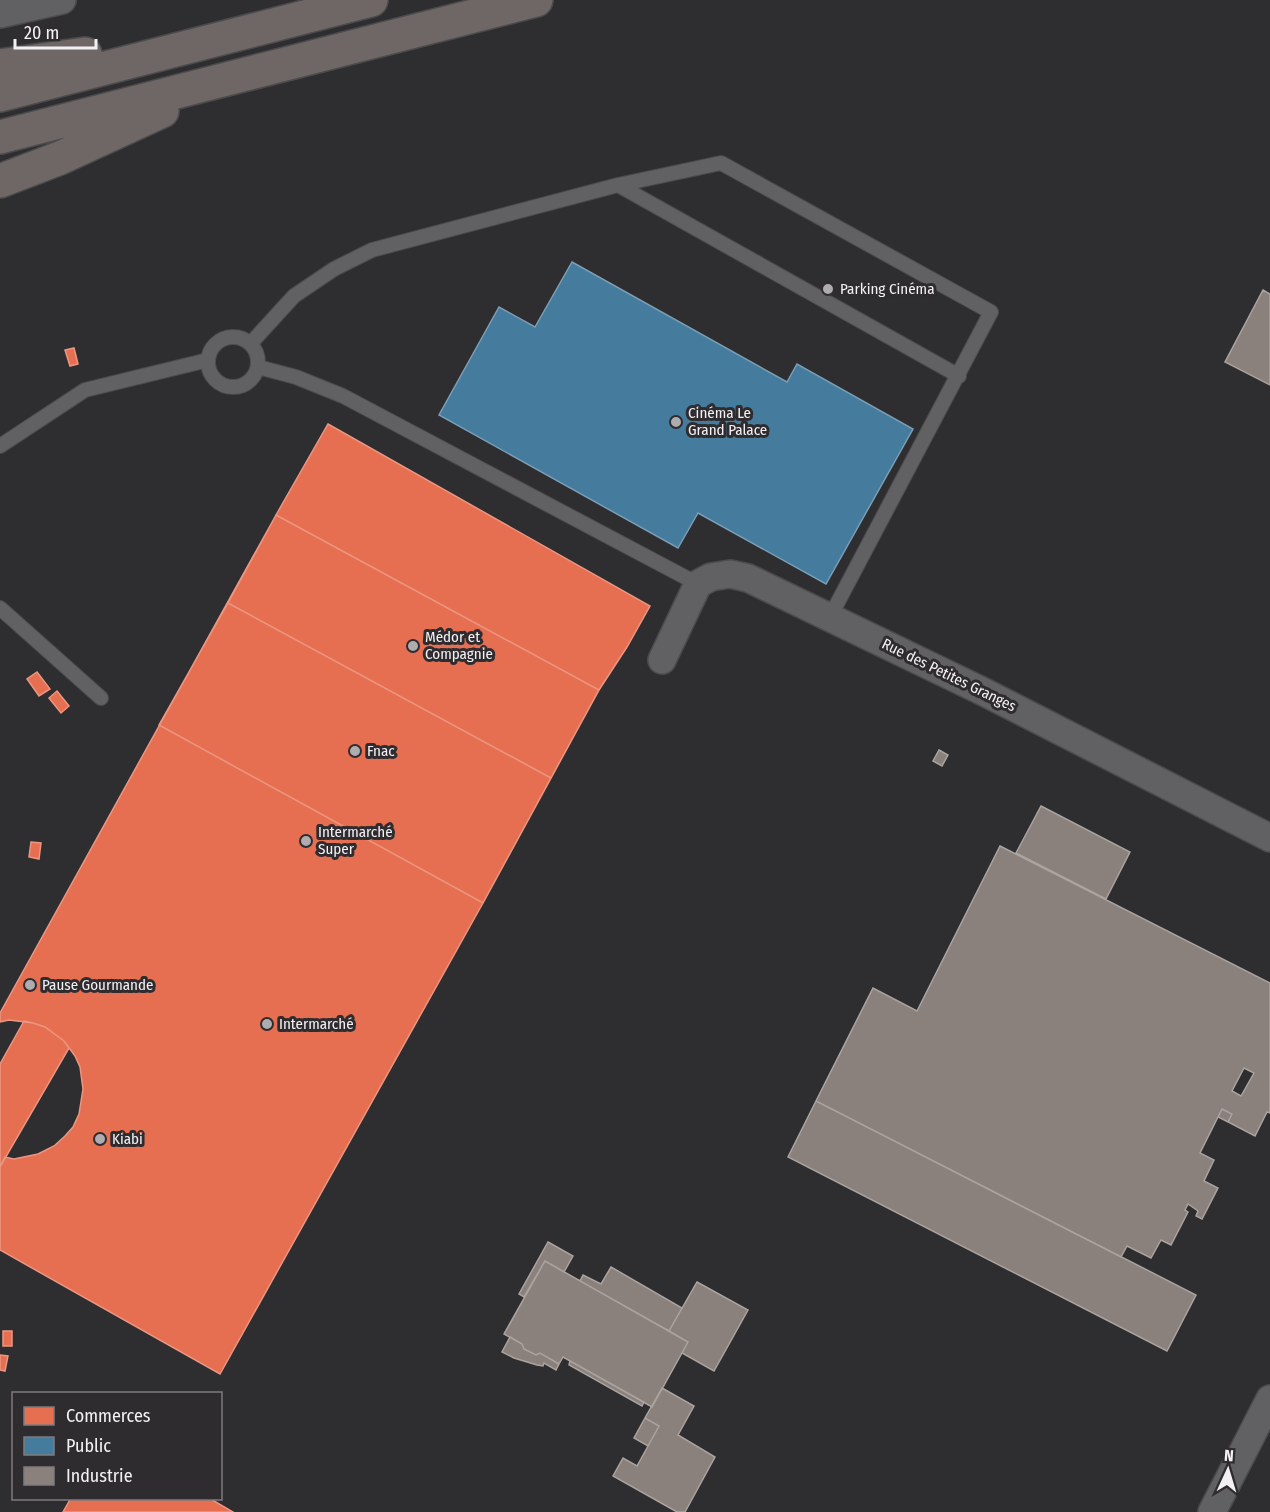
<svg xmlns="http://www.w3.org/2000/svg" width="1270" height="1512" viewBox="0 0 1270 1512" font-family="'Fira Sans Condensed',sans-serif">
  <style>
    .shops { fill: #e76f51; stroke: #eb9682; stroke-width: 1.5 }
    .public { fill: #457b9d; stroke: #7a9eb7; stroke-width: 1.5 }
    .industry { fill: #8a817c; stroke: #aaa3a0; stroke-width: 1.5; fill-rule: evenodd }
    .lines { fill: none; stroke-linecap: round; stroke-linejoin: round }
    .lane-casing { stroke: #4b4a4c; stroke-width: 16 }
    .street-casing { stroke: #4b4a4c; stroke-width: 30 }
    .highway-casing { stroke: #4b4a4c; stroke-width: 36 }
    .lane { stroke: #616062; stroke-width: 14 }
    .street { stroke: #616062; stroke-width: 27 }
    .highway { stroke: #6f6666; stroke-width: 33 }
    .poi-dot { fill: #afacaf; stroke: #2f2c30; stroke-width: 2 }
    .labels { text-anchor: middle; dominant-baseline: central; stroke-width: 6; stroke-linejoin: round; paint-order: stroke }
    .poi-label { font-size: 15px; fill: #f4f1f4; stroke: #2f2c30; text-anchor: start }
    .street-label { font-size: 15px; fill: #f4f1f4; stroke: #2f2c30 }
  </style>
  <rect width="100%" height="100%" fill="#2e2d2f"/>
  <path class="shops" d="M 74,348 L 78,364 L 70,366 L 65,350 Z
    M 328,424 L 650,606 L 627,647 L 599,690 L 483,903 L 220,1374 L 0,1250 L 0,1167 L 5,1157 L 14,1159 L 38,1154 L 54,1146 L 65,1136 L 73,1127 L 79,1114 L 83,1089 L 80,1067 L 75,1056 L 64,1041 L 45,1027 L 33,1023 L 9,1020 L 0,1022 L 0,1013 L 276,515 Z
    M 276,515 L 599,690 L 551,778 L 228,603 Z
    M 228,603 L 551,778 L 483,903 L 159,725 Z
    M 37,672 L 50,689 L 39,696 L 27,679 Z
    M 57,691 L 69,706 L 61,713 L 49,698 Z
    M 31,842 L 41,843 L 39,859 L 29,857 Z
    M 24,1021 L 33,1023 L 45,1027 L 64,1041 L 69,1048 L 0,1167 L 0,1064 Z
    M 3,1331 L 12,1331 L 12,1346 L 3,1346 Z
    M 0,1355 L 8,1356 L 5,1371 L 0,1370 Z
    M 71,1498 L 209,1498 L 233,1512 L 63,1512 Z"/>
  <path class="public" d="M 572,262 L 787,382 L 797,364 L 913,429 L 826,584 L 698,513 L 678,548 L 439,415 L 499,307 L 535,327 Z"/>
  <path class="industry" d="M 1263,290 L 1270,294 L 1270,385 L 1225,362 Z
    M 939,750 L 948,755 L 942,766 L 933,761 Z
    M 1041,806 L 1130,852 L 1106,899 L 1016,853 Z
    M 1000,846 L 1270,983 L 1270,1113 L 1267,1112 L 1255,1136 L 1228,1122 L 1232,1114 L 1222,1109 L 1200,1153 L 1214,1160 L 1204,1181 L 1218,1188 L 1202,1219 L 1196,1216 L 1198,1211 L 1188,1204 L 1185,1210 L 1188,1212 L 1171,1245 L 1161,1240 L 1151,1258 L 1127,1246 L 1121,1257 L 816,1101 L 873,988 L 917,1011 ZM 1244,1068 L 1254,1073 L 1241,1096 L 1232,1091 Z
    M 816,1101 L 1196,1295 L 1167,1351 L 788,1157 Z
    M 1222,1109 L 1232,1114 L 1228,1122 L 1218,1117 Z
    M 548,1242 L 573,1256 L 564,1272 L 545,1261 L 524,1297 L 519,1294 Z
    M 545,1261 L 688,1342 L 652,1407 L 563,1357 L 559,1364 L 540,1353 L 536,1355 L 524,1349 L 522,1344 L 504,1334 Z
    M 611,1267 L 682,1308 L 669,1331 L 580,1281 L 583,1275 L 601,1284 Z
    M 697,1282 L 748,1310 L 714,1371 L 682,1353 L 688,1342 L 669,1331 Z
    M 510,1337 L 522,1344 L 524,1349 L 536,1355 L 540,1353 L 559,1364 L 556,1370 L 544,1363 L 543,1366 L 537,1365 L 514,1358 L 502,1352 Z
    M 570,1361 L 644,1402 L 642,1406 L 569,1365 Z
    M 662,1388 L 694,1406 L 678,1435 L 715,1457 L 685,1512 L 677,1512 L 613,1476 L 623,1458 L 637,1466 L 659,1426 L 645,1418 Z
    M 645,1418 L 659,1426 L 648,1446 L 634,1438 Z"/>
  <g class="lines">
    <g class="lane-casing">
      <path id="lane" d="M 618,185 L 959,376
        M208 362a25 25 0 1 1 50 0a25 25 0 1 1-50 0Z
        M 251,343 L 294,296 L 334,269 L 372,250 L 618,185 L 721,163 L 991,312 L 830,617
        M 258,367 L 296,377 L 343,396 L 698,584
        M 0,446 L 85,390 L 208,360
        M 0,608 L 101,698"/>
    </g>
    <g class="street-casing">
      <path id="street" d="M 0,14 L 62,0
        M 662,660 L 698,584 L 711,577 L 730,574 L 748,578 L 984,692 L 1270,838
        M 1212,1512 L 1270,1399"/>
    </g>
    <g class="highway-casing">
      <path id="highway" d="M 0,66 L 85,54
        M 0,95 L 371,0
        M 0,137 L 536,0
        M 0,181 L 60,158 L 162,111"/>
    </g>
    <use href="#lane" class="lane"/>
    <use href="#street" class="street"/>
    <use href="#highway" class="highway"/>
  </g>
  <g class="poi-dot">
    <circle cx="828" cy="289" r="6"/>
    <circle cx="676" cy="422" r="6"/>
    <circle cx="413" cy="646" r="6"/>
    <circle cx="355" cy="751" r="6"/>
    <circle cx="306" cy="841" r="6"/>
    <circle cx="30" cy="985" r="6"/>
    <circle cx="267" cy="1024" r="6"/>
    <circle cx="100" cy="1139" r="6"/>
  </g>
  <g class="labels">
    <g class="poi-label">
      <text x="840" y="289">Parking Cinéma</text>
      <text x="688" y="413">Cinéma Le<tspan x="688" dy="17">Grand Palace</tspan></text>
      <text x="425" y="637">Médor et<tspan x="425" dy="17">Compagnie</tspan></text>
      <text x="367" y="751">Fnac</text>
      <text x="318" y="832">Intermarché<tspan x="318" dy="17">Super</tspan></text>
      <text x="42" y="985">Pause Gourmande</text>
      <text x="279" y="1024">Intermarché</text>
      <text x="112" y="1139">Kiabi</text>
    </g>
    <g class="street-label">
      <text transform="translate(949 675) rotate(26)">Rue des Petites Granges</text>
    </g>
  </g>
  <rect x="12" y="1392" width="210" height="108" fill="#2f2c30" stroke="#7e7b7e" stroke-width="1.5"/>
  <rect x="24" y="1407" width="30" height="18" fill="#e76f51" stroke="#7e7b7e" stroke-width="1.5"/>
  <text x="66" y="1422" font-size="18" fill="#f4f1f4">Commerces</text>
  <rect x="24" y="1437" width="30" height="18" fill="#457b9d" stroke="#7e7b7e" stroke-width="1.5"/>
  <text x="66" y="1452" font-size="18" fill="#f4f1f4">Public</text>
  <rect x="24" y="1467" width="30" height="18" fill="#8a817c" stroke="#7e7b7e" stroke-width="1.5"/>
  <text x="66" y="1482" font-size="18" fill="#f4f1f4">Industrie</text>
  <g transform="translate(1228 1470) rotate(4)" stroke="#2f2c30" stroke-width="4.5" paint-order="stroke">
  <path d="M0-4.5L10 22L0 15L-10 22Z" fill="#f4f1f4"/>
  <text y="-9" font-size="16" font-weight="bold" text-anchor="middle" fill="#f4f1f4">N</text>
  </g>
  <path d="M15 39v9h81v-9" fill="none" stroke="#f4f1f4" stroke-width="3"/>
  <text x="24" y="39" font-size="18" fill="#f4f1f4" stroke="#2f2c30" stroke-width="4.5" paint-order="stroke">20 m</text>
</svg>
